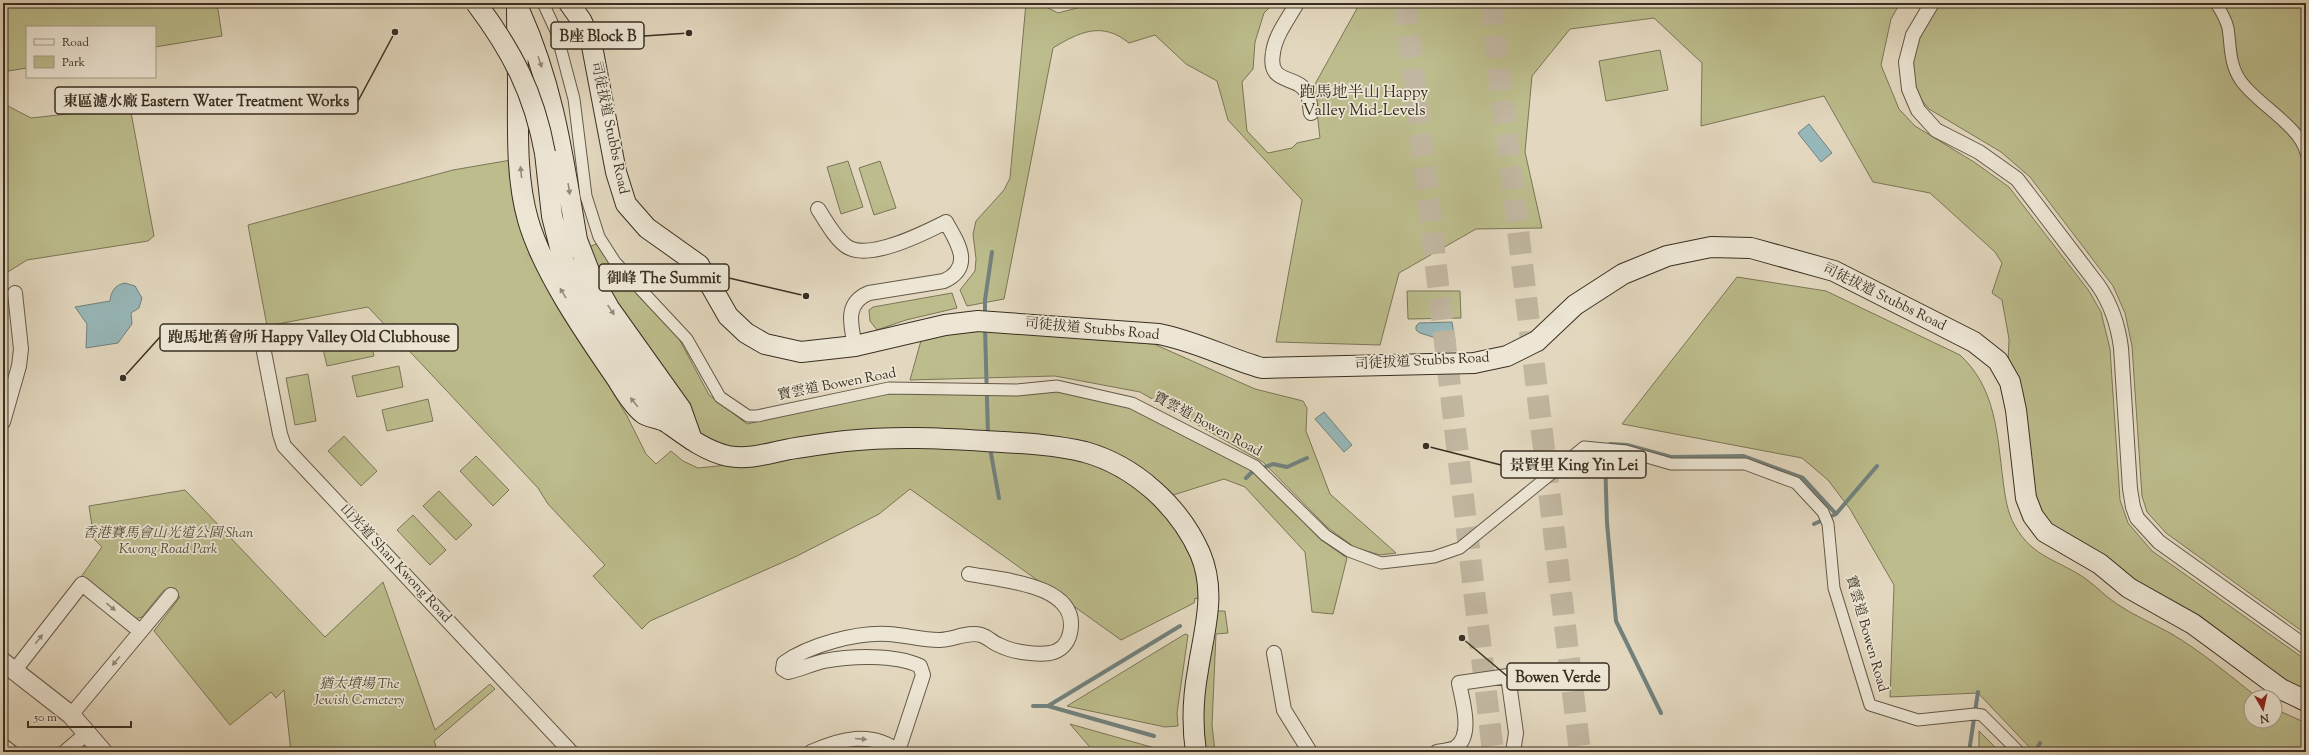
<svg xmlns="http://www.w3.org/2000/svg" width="2309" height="755" viewBox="0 0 2309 755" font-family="'Sorts Mill Goudy','Noto Serif TC',serif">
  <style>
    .green { fill: #bcbc8c; stroke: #7b7657 }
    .water { fill: #97b8ba; stroke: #72817d }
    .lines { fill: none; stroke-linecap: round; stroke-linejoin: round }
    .stream { stroke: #72817d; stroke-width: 4 }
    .trunk-tunnel { stroke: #c1b6a0; stroke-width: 22; stroke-dasharray: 22 11; stroke-linecap: butt }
    .pedestrian-casing { stroke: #645949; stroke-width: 13 }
    .minor-casing { stroke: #645949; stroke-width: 16 }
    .tertiary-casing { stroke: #645949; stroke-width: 20 }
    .secondary-casing { stroke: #3a2f22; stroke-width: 22 }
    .pedestrian { stroke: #ede6d5; stroke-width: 11 }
    .minor { stroke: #ede6d5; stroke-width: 14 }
    .tertiary { stroke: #ede6d5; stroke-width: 18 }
    .secondary { stroke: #ede6d5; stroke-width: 20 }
    .secondary-bridge-casing { stroke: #3a2f22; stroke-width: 22; stroke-linecap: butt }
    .secondary-bridge { stroke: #ede6d5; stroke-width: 20 }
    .oneway { fill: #948a7c }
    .labels { text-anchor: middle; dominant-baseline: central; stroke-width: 3.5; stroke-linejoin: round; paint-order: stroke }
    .street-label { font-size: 14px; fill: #3a2f22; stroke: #ede6d5 }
    .park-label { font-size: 14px; font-style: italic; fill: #544b37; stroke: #ede6d5 }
    .quarter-label { font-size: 16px; fill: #3a2f22; stroke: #ede6d5 }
    .leader { fill: none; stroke: #3a2f22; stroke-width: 1.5 }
    .callout-dot { fill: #3a2f22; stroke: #ede6d5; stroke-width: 1.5 }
    .callout { fill: #ede6d5; stroke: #3a2f22; stroke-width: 1.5 }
    .callout-label { font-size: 15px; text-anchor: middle; font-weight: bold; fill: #3a2f22 }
  </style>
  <rect width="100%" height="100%" fill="#e3d8bf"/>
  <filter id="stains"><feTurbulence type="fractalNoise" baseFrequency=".005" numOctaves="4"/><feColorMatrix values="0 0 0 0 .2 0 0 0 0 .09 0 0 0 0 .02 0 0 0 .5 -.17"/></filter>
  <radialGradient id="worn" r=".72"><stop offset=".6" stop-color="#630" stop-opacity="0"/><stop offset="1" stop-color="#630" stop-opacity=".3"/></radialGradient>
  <path class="green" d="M 3,3 L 217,3 L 222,36 L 155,47 L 155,27 L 27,27 L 27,68 L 8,71 L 3,39 Z
    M 1026,3 L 1038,3 L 1058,13 L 1096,3 L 1274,3 L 1264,13 L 1255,42 L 1253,69 L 1242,82 L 1247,131 L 1268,153 L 1292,148 L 1297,143 L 1320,138 L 1314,86 L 1360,3 L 1900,3 L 1891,19 L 1881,65 L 1899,109 L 1915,126 L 1974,162 L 2009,187 L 2089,291 L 2101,312 L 2110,349 L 2120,500 L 2128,523 L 2152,551 L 2306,660 L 2306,690 L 2287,681 L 2199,615 L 2134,579 L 2106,556 L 2052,525 L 2042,511 L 2036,496 L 2025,407 L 2008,365 L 2009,339 L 2002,300 L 1992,293 L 2002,263 L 1995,252 L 1930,193 L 1873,182 L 1824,96 L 1701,126 L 1702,63 L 1654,18 L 1570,29 L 1532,76 L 1525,152 L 1542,228 L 1476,229 L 1399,273 L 1380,345 L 1276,342 L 1302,200 L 1228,120 L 1217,81 L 1186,64 L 1155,35 L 1129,43 C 1102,21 1079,32 1053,48 L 1004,299 L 967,306 L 960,290 L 975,271 L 976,259 L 973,234 L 976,221 L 1004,190 L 1010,178 Z
    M 1925,3 L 2306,3 L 2306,634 L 2166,533 L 2147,512 L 2142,496 L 2132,346 L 2125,313 L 2113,286 L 2030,177 L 2001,152 L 1929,109 L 1919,97 L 1905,63 Z
    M 1660,50 L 1668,90 L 1606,101 L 1599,61 Z
    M 4,104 L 31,118 L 130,107 L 154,236 L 148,241 L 27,260 L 3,275 Z
    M 511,160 L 523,232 L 530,256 L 627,416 L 646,454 L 656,464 L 671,451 L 683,461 L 698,468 L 784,459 L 861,446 L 1037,450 L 1101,463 L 1142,490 L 1184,532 L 1201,581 L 1198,599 L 1195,598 L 1194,603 L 1121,640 L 910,489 L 879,514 L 797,556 L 650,621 L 642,629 L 593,576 L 605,565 L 548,504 L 538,488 L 368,307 L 267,326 L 248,225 L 453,170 Z
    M 848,161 L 863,207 L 841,214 L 827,167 Z
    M 880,161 L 896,208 L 874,215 L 859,168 Z
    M 596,244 L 677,335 L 709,395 L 747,424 L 890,392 L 1057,390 L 1131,406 L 1260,475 L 1320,539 L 1347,558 L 1333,614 L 1312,612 L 1305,552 L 1245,487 L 1224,479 L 1170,496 L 1064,442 L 729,451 L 698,438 L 616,307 L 589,247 Z
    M 1737,277 L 1826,291 L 1960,355 C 1996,388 1997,434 2003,480 C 2005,496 2007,512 2015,526 C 2033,558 2059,560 2086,579 C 2097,587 2106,597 2117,604 C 2133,615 2152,623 2170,633 C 2201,651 2229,675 2257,697 L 2251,697 L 2251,721 L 2275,721 L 2275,709 L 2306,723 L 2306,752 L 2034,752 L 1978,693 L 1890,697 L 1894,585 L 1850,509 L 1828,480 L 1802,458 L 1622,424 Z
    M 1407,291 L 1460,291 L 1461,318 L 1408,319 Z
    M 952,293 L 957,308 L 906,320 L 877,330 L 870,321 L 869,310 L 873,307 Z
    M 983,331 L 1154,344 L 1255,389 L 1303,401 L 1307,408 L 1306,431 L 1330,494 L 1396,553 L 1380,555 L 1354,547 L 1327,527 L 1263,462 L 1140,392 L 1055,376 L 910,380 L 922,337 Z
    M 369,334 L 374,356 L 327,366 L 322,345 Z
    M 399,366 L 403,387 L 357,397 L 352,376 Z
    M 308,374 L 316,421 L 295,425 L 286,378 Z
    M 428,399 L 433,421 L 387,431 L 382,410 Z
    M 344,436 L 377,471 L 361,486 L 328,451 Z
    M 476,456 L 509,490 L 493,506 L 460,471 Z
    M 185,490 L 325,637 L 383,582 L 435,730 L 490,684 L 495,689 L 434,741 L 438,752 L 291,752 L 284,690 L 276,698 L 271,692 L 230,725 L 154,631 L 180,597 L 164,590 L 142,617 L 135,619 L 81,577 L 102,547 L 94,539 L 89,506 Z
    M 439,491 L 472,525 L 456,540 L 423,506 Z
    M 413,515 L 446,550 L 430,565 L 397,530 Z
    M 1213,611 L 1225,611 L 1228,633 L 1216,634 L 1212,725 L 1215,752 L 1202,752 L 1199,709 Z
    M 1185,634 L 1188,635 L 1177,713 L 1178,726 L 1165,727 L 1067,706 Z
    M 1070,724 L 1169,752 L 1094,752 Z
    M 1979,731 L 2000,752 L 1979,752 Z"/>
  <path class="water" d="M 1809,124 L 1832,153 L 1821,162 L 1798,133 Z
    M 125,283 L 135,286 L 142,298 L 139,308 L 131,313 L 132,324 L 118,343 L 86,348 L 87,324 L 75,307 L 110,301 C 111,291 115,285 125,283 Z
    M 1452,322 L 1455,341 L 1452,343 L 1420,333 L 1416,330 L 1416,326 L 1419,323 Z
    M 1324,412 L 1352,445 L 1344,452 L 1315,419 Z"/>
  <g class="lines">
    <path class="stream" d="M 985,315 L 985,300 L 992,252
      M 985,328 L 988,435
      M 1610,444 L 1627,445 L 1671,457 L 1743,456 L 1803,478 L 1836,514
      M 990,448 L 999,498
      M 1607,450 L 1605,457 L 1607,523 L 1616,621 L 1661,713
      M 1246,478 L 1252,472 L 1273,464 L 1287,467 L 1307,458
      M 1814,524 L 1836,514 L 1877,466
      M 1033,706 L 1048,706 L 1154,736
      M 1048,706 L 1180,626
      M 1969,752 L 1978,692
      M 2035,752 L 2040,743"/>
    <path class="trunk-tunnel" d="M 1405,3 L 1493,752
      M 1491,3 L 1580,752"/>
    <g class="pedestrian-casing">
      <path id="pedestrian" d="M 543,3 L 556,31 L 574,99 L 586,196 L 599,237 L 615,262 L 687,339 L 720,397 L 748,416 L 757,416 L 889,388 L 1017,390 L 1057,386 L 1132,403 L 1255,466 L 1325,535 L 1349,551 L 1381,563 L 1434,557 L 1460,548 L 1584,447 L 1626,451 L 1671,464 L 1745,464 L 1796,483 L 1823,512 L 1828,524 L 1834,588 L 1870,705 L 1918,720 L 1975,714 L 1982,715 L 2019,752
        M 2216,3 C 2221,11 2226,19 2228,28 C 2231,47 2229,64 2241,81 C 2257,104 2300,126 2306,153"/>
    </g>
    <g class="minor-casing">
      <path id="minor" d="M 1297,3 C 1289,18 1275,35 1273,53 C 1267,87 1299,73 1308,95 C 1310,100 1310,108 1311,113
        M 1932,3 L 1913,35 L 1906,62 L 1909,89 L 1918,110 L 1936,130 L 1979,152 L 2017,179 L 2098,285 C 2111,304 2118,324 2121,348 L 2130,489 L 2133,507 L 2137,518 L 2159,542 L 2306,647
        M 818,209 C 826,221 834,237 846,246 C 868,262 924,233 946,222 C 958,243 974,267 944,281 L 869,293 C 844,303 851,325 855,346
        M 264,352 L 280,434 L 284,446 L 571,752
        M 3,422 L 19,366 L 21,349 L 15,293
        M 1274,653 L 1284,710 L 1310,752
        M 15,670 L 82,584 L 140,631
        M 71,715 L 171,595
        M 3,746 L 11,752
        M 898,751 L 923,675 L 920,666 C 895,654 850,656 824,661 C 812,664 800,669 788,672 L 783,669 L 784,663 C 809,645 857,632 888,634 C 905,635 922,640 939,640 C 953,640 968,631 981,635 C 988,637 993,643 999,645 C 1012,652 1036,655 1050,653 C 1061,651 1068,643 1070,633 C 1081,584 1000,580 969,574
        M 65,752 L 87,733
        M 811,752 C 840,739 871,730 899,752
        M 1437,752 C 1443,751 1451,750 1455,748 C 1474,736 1462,700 1459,683 L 1508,676 L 1516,733 L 1513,752"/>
    </g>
    <g class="tertiary-casing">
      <path id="tertiary" d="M 3,662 L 71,715 L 103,752"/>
    </g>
    <g class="secondary-casing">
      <path id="secondary" d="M 569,3 L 581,20 L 591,41 L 616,172 L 626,204 L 647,228 L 699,265 L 728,316 L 746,333 L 765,344 L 801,352 L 855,346 L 945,325 L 978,321 L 1159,334 C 1195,341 1227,358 1262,368 L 1474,363 L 1507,356 L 1537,341 L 1575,305 L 1623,274 L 1667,256 L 1711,247 L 1751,248 L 1834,271 L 1974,342 L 1998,361 L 2010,382 L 2016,410 L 2026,498 L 2033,516 L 2045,532 L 2100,564 L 2129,588 L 2193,624 L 2281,689 L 2306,701
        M 517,6 C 517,34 518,61 518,88 C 518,131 516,178 528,220 C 543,272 586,334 617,379 C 624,390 634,407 644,414 C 651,418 661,418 668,423 C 686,436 705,451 728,456 C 749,460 769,453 790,449 C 809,446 828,443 846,441 C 893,436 938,438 985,441 C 1018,443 1052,444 1085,452 C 1135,466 1179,506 1200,553 C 1217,593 1204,630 1198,670 C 1193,697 1192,725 1196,752
        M 520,12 C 554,88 563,158 577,240 L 591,276 L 609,308 L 681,409 L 692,440
        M 545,153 L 552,216 L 564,263 L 666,422"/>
    </g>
    <use href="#pedestrian" class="pedestrian"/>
    <use href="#minor" class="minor"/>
    <use href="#tertiary" class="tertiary"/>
    <use href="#secondary" class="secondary"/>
    <g class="secondary-bridge-casing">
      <path id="secondary-bridge" d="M 476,3 C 512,51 534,93 545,153"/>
    </g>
    <use href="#secondary-bridge" class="secondary-bridge"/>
  </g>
  <defs><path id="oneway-solid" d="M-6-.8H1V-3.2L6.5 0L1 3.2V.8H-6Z"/></defs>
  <g class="oneway">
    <use href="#oneway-solid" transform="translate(540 62) rotate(71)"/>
    <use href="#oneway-solid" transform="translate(521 172) rotate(-96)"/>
    <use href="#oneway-solid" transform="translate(569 189) rotate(81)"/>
    <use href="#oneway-solid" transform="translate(563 293) rotate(-121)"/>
    <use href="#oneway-solid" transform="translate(611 310) rotate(56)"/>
    <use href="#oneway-solid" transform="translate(634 402) rotate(-129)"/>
    <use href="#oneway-solid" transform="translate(111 607) rotate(39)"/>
    <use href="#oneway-solid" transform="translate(39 639) rotate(-52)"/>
    <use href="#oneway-solid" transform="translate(116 661) rotate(130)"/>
    <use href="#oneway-solid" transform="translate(861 739) rotate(5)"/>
  </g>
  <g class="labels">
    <g class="street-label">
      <text transform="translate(609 128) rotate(78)">司徒拔道 Stubbs Road</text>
      <text transform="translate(1884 298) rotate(26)">司徒拔道 Stubbs Road</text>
      <text transform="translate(1092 330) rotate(5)">司徒拔道 Stubbs Road</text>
      <text transform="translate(1422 362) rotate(-3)">司徒拔道 Stubbs Road</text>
      <text transform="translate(837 385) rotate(-11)">寶雲道 Bowen Road</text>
      <text transform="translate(1207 425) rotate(28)">寶雲道 Bowen Road</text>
      <text transform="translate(395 564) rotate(47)">山光道 Shan Kwong Road</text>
      <text transform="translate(1866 634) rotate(74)">寶雲道 Bowen Road</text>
    </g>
    <g class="park-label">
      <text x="168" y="534">香港賽馬會山光道公園 Shan<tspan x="168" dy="16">Kwong Road Park</tspan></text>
      <text x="359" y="685">猶太墳場 The<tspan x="359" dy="16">Jewish Cemetery</tspan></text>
    </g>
    <g class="quarter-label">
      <text x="1364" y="93">跑馬地半山 Happy<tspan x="1364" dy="18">Valley Mid-Levels</tspan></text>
    </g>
  </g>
  <path class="leader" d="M689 33L644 36M395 32L358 101M806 296L729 278M123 378L160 337M1426 446L1501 465M1462 638L1507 676"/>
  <g class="callout-dot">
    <circle cx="689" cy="33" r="4"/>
    <circle cx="395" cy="32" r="4"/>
    <circle cx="806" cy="296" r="4"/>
    <circle cx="123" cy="378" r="4"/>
    <circle cx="1426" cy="446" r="4"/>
    <circle cx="1462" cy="638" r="4"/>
  </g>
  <g class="callout">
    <rect x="551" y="22" width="93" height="27" rx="4"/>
    <rect x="55" y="87" width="303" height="27" rx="4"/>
    <rect x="599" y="264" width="130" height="27" rx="4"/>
    <rect x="160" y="324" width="298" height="27" rx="4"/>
    <rect x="1501" y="451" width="145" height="27" rx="4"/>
    <rect x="1507" y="663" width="102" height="27" rx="4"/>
  </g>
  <g class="callout-label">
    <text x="598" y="41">B座 Block B</text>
    <text x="206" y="106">東區濾水廠 Eastern Water Treatment Works</text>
    <text x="664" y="283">御峰 The Summit</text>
    <text x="309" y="342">跑馬地舊會所 Happy Valley Old Clubhouse</text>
    <text x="1574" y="470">景賢里 King Yin Lei</text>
    <text x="1558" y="682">Bowen Verde</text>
  </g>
  <rect width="2309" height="755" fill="none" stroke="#e3d8bf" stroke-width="16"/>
  <rect x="4" y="4" width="2301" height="747" fill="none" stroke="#3a2f22" stroke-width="2"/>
  <rect x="8" y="8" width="2293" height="739" fill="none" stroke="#3a2f22"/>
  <rect x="26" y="26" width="130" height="52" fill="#ede6d5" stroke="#a59d8d"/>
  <rect x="34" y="39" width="20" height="6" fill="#ede6d5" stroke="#a59d8d"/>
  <text x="62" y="46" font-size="12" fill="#3a2f22">Road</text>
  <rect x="34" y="56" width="20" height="12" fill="#bcbc8c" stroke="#a59d8d"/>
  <text x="62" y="66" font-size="12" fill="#3a2f22">Park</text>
  <g transform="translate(2263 709) rotate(171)"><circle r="19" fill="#ede6d5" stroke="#a59d8d"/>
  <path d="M0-3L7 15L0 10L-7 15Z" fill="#8f2418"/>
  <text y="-6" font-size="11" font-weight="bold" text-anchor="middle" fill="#3a2f22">N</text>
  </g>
  <path d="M28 721v6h103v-6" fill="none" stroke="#3a2f22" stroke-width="2"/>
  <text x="34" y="721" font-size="12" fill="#3a2f22" stroke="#ede6d5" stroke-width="3" paint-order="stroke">50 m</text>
  <rect width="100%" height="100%" filter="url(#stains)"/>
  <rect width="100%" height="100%" fill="url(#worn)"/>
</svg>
